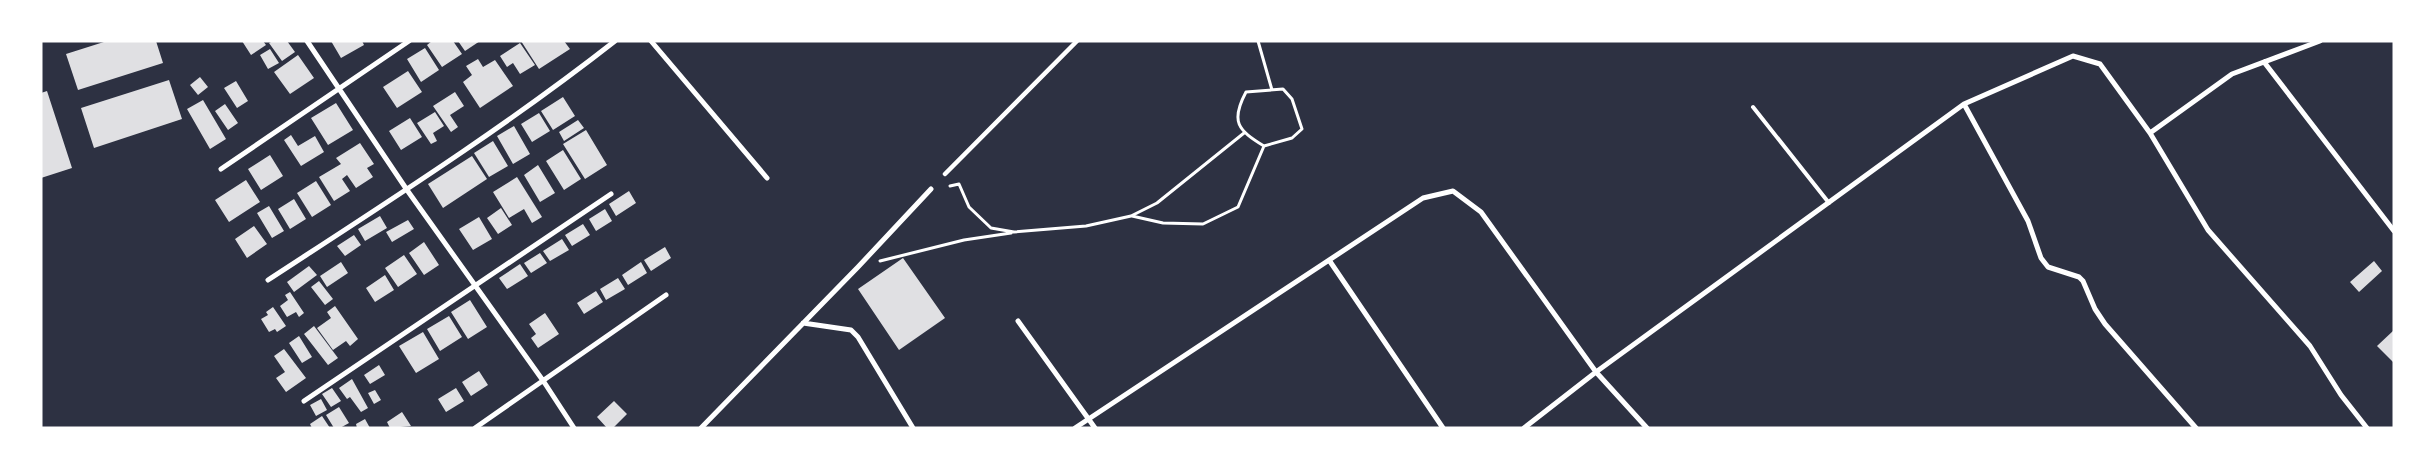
<svg xmlns="http://www.w3.org/2000/svg" width="2435" height="469" viewBox="0 0 2435 469" font-family="Raleway,sans-serif">
  <style>
    .building { fill: #e0e0e3 }
    .lines { fill: none; stroke-linecap: round; stroke-linejoin: round }
    .path { stroke: #fff; stroke-width: 3 }
    .service { stroke: #fff; stroke-width: 4 }
    .pedestrian { stroke: #fff; stroke-width: 4.5 }
    .minor { stroke: #fff; stroke-width: 5 }
  </style>
  <rect width="100%" height="100%" fill="#2d3142"/>
  <path class="building" d="M 107,41 L 156,41 L 163,63 L 78,90 L 66,54 Z
    M 242,41 L 263,41 L 266,45 L 251,55 Z
    M 273,41 L 287,41 L 295,52 L 282,61 L 269,43 Z
    M 331,41 L 362,41 L 364,45 L 341,58 Z
    M 432,41 L 453,41 L 462,54 L 442,67 L 427,45 Z
    M 458,41 L 480,41 L 465,51 Z
    M 521,41 L 564,41 L 570,49 L 539,69 Z
    M 520,43 L 535,65 L 520,74 L 513,63 L 507,67 L 500,56 Z
    M 425,48 L 439,70 L 421,82 L 407,59 Z
    M 270,49 L 279,63 L 268,69 L 260,55 Z
    M 298,55 L 314,78 L 290,94 L 274,72 Z
    M 478,59 L 483,67 L 495,60 L 513,86 L 480,108 L 463,82 L 472,75 L 466,66 Z
    M 408,71 L 422,92 L 397,108 L 383,87 Z
    M 200,77 L 208,87 L 198,95 L 190,85 Z
    M 169,80 L 182,119 L 94,148 L 81,108 Z
    M 236,81 L 248,101 L 237,108 L 224,88 Z
    M 47,91 L 72,168 L 41,178 L 41,93 Z
    M 455,92 L 464,106 L 450,115 L 458,127 L 451,132 L 433,106 Z
    M 563,97 L 575,116 L 553,130 L 541,111 Z
    M 203,100 L 226,139 L 210,149 L 187,109 Z
    M 336,103 L 353,130 L 328,145 L 311,118 Z
    M 225,104 L 238,123 L 228,130 L 215,111 Z
    M 435,112 L 444,126 L 433,133 L 437,141 L 431,144 L 417,123 Z
    M 539,113 L 550,131 L 532,142 L 521,124 Z
    M 410,118 L 422,137 L 401,150 L 389,131 Z
    M 578,120 L 584,128 L 564,141 L 559,132 Z
    M 514,126 L 530,154 L 513,164 L 497,136 Z
    M 586,130 L 607,165 L 585,179 L 563,144 Z
    M 291,135 L 298,146 L 315,136 L 324,152 L 301,166 L 284,140 Z
    M 493,141 L 508,166 L 489,177 L 474,153 Z
    M 360,143 L 374,164 L 367,168 L 373,177 L 356,188 L 347,175 L 342,179 L 350,191 L 334,201 L 319,177 L 341,164 L 336,158 Z
    M 563,150 L 581,179 L 564,190 L 546,161 Z
    M 270,155 L 283,176 L 261,190 L 248,169 Z
    M 472,156 L 487,179 L 443,208 L 428,184 Z
    M 538,165 L 555,193 L 540,202 L 524,175 Z
    M 517,177 L 542,217 L 532,223 L 524,209 L 509,218 L 493,192 Z
    M 246,180 L 260,202 L 229,222 L 215,200 Z
    M 316,181 L 331,205 L 312,217 L 297,193 Z
    M 629,191 L 636,203 L 616,216 L 609,204 Z
    M 294,199 L 306,219 L 290,229 L 278,209 Z
    M 269,206 L 284,231 L 272,238 L 257,213 Z
    M 501,208 L 512,225 L 498,234 L 487,218 Z
    M 605,209 L 612,221 L 596,231 L 589,219 Z
    M 380,216 L 387,228 L 365,241 L 358,229 Z
    M 479,217 L 492,239 L 473,250 L 459,229 Z
    M 408,220 L 414,229 L 392,242 L 386,232 Z
    M 583,224 L 590,235 L 572,246 L 565,235 Z
    M 254,226 L 267,244 L 247,258 L 235,239 Z
    M 354,235 L 361,245 L 345,256 L 337,246 Z
    M 562,239 L 569,250 L 550,261 L 543,251 Z
    M 424,242 L 439,265 L 424,275 L 409,253 Z
    M 665,247 L 671,258 L 651,271 L 644,260 Z
    M 540,253 L 547,263 L 531,273 L 524,263 Z
    M 404,255 L 417,274 L 398,287 L 385,268 Z
    M 903,258 L 945,318 L 899,350 L 858,289 Z
    M 2374,261 L 2382,271 L 2359,292 L 2350,282 Z
    M 341,262 L 348,273 L 327,287 L 320,276 Z
    M 641,262 L 647,273 L 628,285 L 622,275 Z
    M 520,264 L 528,276 L 507,289 L 499,278 Z
    M 309,266 L 317,275 L 294,292 L 287,282 Z
    M 385,275 L 394,290 L 375,302 L 366,288 Z
    M 618,278 L 625,289 L 606,300 L 600,289 Z
    M 319,281 L 333,299 L 325,305 L 311,287 Z
    M 596,291 L 603,302 L 584,314 L 577,303 Z
    M 290,292 L 304,313 L 299,317 L 296,312 L 287,317 L 280,306 L 288,300 L 285,295 Z
    M 470,300 L 487,327 L 468,339 L 451,312 Z
    M 335,306 L 358,339 L 350,346 L 346,341 L 333,350 L 317,328 L 331,318 L 327,312 Z
    M 273,307 L 286,326 L 277,332 L 275,329 L 269,332 L 261,319 L 268,315 L 266,312 Z
    M 545,313 L 559,334 L 538,348 L 531,338 L 536,334 L 529,324 Z
    M 449,316 L 462,337 L 440,351 L 427,329 Z
    M 314,326 L 338,358 L 328,365 L 304,334 Z
    M 2394,330 L 2394,363 L 2377,346 Z
    M 423,332 L 439,359 L 416,373 L 399,346 Z
    M 299,336 L 312,357 L 302,363 L 289,343 Z
    M 284,349 L 306,378 L 286,392 L 276,378 L 285,372 L 274,356 Z
    M 379,365 L 385,375 L 370,384 L 364,375 Z
    M 479,371 L 488,385 L 471,396 L 462,382 Z
    M 352,379 L 368,408 L 361,412 L 350,397 L 347,399 L 339,388 Z
    M 332,388 L 341,401 L 331,407 L 322,394 Z
    M 456,388 L 464,401 L 446,412 L 438,399 Z
    M 375,390 L 381,400 L 374,404 L 368,393 Z
    M 321,399 L 327,410 L 316,416 L 310,405 Z
    M 614,401 L 627,414 L 613,428 L 607,428 L 597,417 Z
    M 339,407 L 349,423 L 340,428 L 334,428 L 326,415 Z
    M 402,412 L 411,426 L 390,428 L 387,422 Z
    M 322,416 L 330,428 L 312,428 L 310,424 Z
    M 365,419 L 370,428 L 357,428 L 356,424 Z"/>
  <g class="lines">
    <path class="path" d="M 1258,41 L 1272,90
      M 1283,89 L 1292,99 L 1302,129 L 1292,138 L 1264,146 C 1238,130 1230,122 1246,92 Z
      M 950,186 L 959,184 L 969,207 L 991,228 L 1014,232 L 1086,226 L 1131,216 L 1157,203 L 1244,133
      M 1132,216 L 1163,223 L 1203,224 L 1238,207 L 1264,146
      M 880,261 L 964,240 L 1011,233"/>
    <path class="service" d="M 1753,107 L 1829,203"/>
    <path class="pedestrian" d="M 945,174 L 1077,41"/>
    <path class="minor" d="M 307,41 L 407,190 L 544,382 L 574,428
      M 651,41 L 767,178
      M 2264,62 L 2394,231
      M 1964,104 L 2028,221 L 2041,258 L 2048,267 L 2079,277 L 2083,281 L 2095,309 L 2105,324 L 2196,428
      M 2150,133 L 2232,74 L 2320,41
      M 221,169 L 409,41
      M 1329,260 L 1443,428
      M 268,280 C 386,203 504,128 615,41
      M 1018,321 L 1095,428
      M 803,323 L 851,330 L 858,337 L 913,428
      M 304,401 L 611,194
      M 475,428 L 666,295
      M 701,428 L 858,267 L 931,189
      M 1075,428 L 1423,198 L 1453,191 L 1481,212 L 1596,372 L 1647,428
      M 1524,428 L 1596,372 L 1964,104 L 2073,56 L 2100,64 L 2150,133 L 2208,230 L 2310,346 L 2341,395 L 2367,428"/>
  </g>
  <rect width="2435" height="469" fill="none" stroke="#ffffff" stroke-width="85"/>
</svg>
